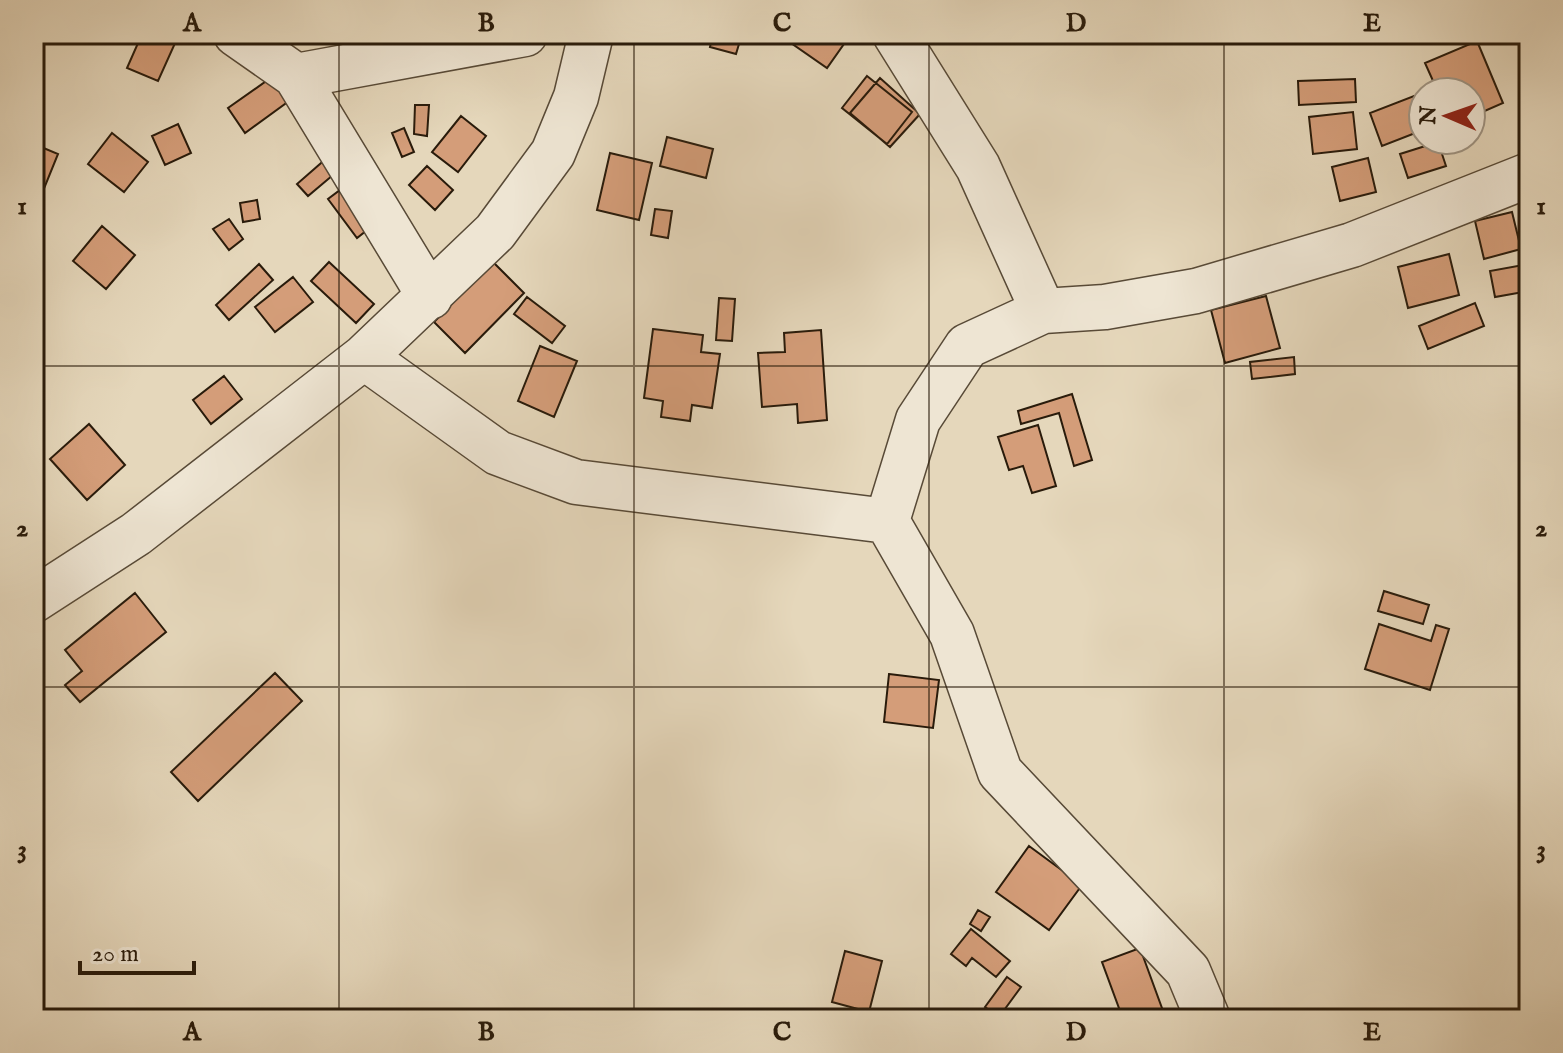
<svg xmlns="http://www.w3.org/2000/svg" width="1563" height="1053" viewBox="0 0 1563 1053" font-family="'IM FELL English',serif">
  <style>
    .building { fill: #d49d79; stroke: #291b0b; stroke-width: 2 }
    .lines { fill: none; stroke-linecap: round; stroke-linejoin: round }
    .minor-casing { stroke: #584a37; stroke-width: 47 }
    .minor { stroke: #eee5d3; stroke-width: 44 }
    .grid { fill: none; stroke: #291b0b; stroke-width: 2; stroke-opacity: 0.55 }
    .neatline { fill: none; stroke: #291b0b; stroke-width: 3 }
    .grid-label { font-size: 26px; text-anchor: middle; font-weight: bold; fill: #291b0b }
  </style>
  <rect width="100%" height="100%" fill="#e5d7bb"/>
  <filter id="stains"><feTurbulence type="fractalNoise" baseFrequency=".0025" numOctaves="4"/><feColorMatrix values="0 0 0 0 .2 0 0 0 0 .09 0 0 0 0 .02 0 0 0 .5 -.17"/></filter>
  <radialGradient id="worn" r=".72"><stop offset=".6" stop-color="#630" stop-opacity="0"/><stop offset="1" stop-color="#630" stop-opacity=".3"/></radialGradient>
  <path class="building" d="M 142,34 L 160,34 L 176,41 L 158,81 L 127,68 Z
    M 713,34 L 742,34 L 736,54 L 710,47 Z
    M 778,34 L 851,34 L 827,68 Z
    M 1477,41 L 1503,103 L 1471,117 L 1471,92 L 1438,92 L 1425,63 Z
    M 867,76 L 912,112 L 887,144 L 842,108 Z
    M 272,77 L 289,101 L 245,133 L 228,108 Z
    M 880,78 L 920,114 L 890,147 L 850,113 Z
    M 1355,79 L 1356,102 L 1299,105 L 1298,81 Z
    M 1414,96 L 1423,120 L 1423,130 L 1382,146 L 1370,113 Z
    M 415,105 L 429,105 L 427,136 L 414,134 Z
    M 1353,112 L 1357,149 L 1313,154 L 1309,117 Z
    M 461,116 L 486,136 L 458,172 L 432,152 Z
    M 178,124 L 191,153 L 165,165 L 152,136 Z
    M 404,128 L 414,152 L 402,157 L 392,133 Z
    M 112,133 L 148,162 L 124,192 L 88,164 Z
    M 667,137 L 713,149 L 706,178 L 660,166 Z
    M 1438,142 L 1446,166 L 1408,178 L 1400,154 Z
    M 34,144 L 58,154 L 41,196 L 34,193 Z
    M 610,153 L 652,163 L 639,220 L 597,210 Z
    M 328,157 L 339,170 L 308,196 L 297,184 Z
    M 1368,158 L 1376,192 L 1340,201 L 1332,167 Z
    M 427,166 L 453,190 L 435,210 L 409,185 Z
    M 352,181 L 381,219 L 357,238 L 328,199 Z
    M 257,200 L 260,219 L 243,222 L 240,203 Z
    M 655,209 L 672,211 L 668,238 L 651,235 Z
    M 1512,212 L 1521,249 L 1484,259 L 1475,221 Z
    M 229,219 L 243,239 L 229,250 L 213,229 Z
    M 102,226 L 135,255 L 106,289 L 73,261 Z
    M 1449,254 L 1459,295 L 1408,308 L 1398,267 Z
    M 329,262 L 374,304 L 356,323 L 311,281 Z
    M 493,262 L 524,293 L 465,353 L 434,322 Z
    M 259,264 L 273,280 L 229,320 L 216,305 Z
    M 1529,264 L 1529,291 L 1495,297 L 1490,271 Z
    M 293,277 L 313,302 L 275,332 L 255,307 Z
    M 1266,296 L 1280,348 L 1225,363 L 1211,310 Z
    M 527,297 L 565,326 L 552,343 L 514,314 Z
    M 719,298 L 735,299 L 732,341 L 716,340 Z
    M 1475,303 L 1484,326 L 1428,349 L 1419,326 Z
    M 653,329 L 703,335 L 701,352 L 720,354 L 712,408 L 692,405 L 690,421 L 661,417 L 663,401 L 644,398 Z
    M 821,330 L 827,420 L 798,423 L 797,404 L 762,407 L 758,353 L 785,352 L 784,333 Z
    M 540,346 L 577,361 L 554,417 L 518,401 Z
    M 1294,357 L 1295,374 L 1252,379 L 1250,362 Z
    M 224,376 L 242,399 L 211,424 L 193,400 Z
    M 1072,394 L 1092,460 L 1074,466 L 1059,413 L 1021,424 L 1018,411 Z
    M 89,424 L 125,465 L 87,500 L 50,459 Z
    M 1038,425 L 1056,486 L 1032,493 L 1023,466 L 1009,470 L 998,437 Z
    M 1384,591 L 1429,605 L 1423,624 L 1378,611 Z
    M 135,593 L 166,632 L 80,702 L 65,685 L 82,671 L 65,650 Z
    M 1379,624 L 1431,641 L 1436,625 L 1449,629 L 1430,690 L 1365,669 Z
    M 275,673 L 302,701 L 198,801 L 171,772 Z
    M 889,674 L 939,680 L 933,728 L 884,722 Z
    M 1029,846 L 1082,885 L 1049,930 L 996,892 Z
    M 978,910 L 990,917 L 981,931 L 970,924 Z
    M 971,929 L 1010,961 L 996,977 L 972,958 L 966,966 L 951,954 Z
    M 1140,948 L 1166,1019 L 1123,1019 L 1102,962 Z
    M 845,951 L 882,961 L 869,1012 L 832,1002 Z
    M 1007,977 L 1021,987 L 999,1017 L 985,1007 Z"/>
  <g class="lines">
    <g class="minor-casing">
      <path id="minor" d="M 236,34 L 296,76 L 430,297
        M 895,34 L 978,167 L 1043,311
        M 296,76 L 525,34
        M 364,357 L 498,453 L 576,482 L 887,521 L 952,634 L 1000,772 L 1188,971 L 1208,1019
        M 887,521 L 918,420 L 967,346 L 1043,311 L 1105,307 L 1196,291 L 1352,245 L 1529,175
        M 34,600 L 136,534 L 364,357 L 495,232 L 553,153 L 576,97 L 591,34"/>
    </g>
    <use href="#minor" class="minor"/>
  </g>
  <path class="grid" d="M 339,34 L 339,1019M 634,34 L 634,1019M 929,34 L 929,1019M 1224,34 L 1224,1019M 34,366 L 1529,366M 34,687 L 1529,687"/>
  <rect width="1563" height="1053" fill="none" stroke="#e5d7bb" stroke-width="88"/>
  <g transform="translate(1447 116) rotate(272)"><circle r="38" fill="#eee5d3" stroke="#9f9483" stroke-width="2"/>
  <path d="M0-6L14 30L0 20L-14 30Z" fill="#8f2418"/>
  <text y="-12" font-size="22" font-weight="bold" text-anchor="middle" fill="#291b0b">N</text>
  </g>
  <path d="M80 961v12h114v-12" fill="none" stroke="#291b0b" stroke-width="4"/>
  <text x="92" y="961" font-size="24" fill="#291b0b" stroke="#eee5d3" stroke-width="6" paint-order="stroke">20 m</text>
  <rect x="44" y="44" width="1475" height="965" class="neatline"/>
  <g class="grid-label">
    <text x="192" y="31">A</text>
    <text x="486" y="31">B</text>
    <text x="782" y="31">C</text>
    <text x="1076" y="31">D</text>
    <text x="1372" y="31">E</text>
    <text x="22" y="214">1</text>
    <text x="1541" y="214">1</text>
    <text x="22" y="536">2</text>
    <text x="1541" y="536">2</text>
    <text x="22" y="857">3</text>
    <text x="1541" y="857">3</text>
    <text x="192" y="1040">A</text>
    <text x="486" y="1040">B</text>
    <text x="782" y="1040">C</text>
    <text x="1076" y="1040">D</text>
    <text x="1372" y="1040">E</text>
  </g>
  <rect width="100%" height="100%" filter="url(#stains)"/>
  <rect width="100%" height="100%" fill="url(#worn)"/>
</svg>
